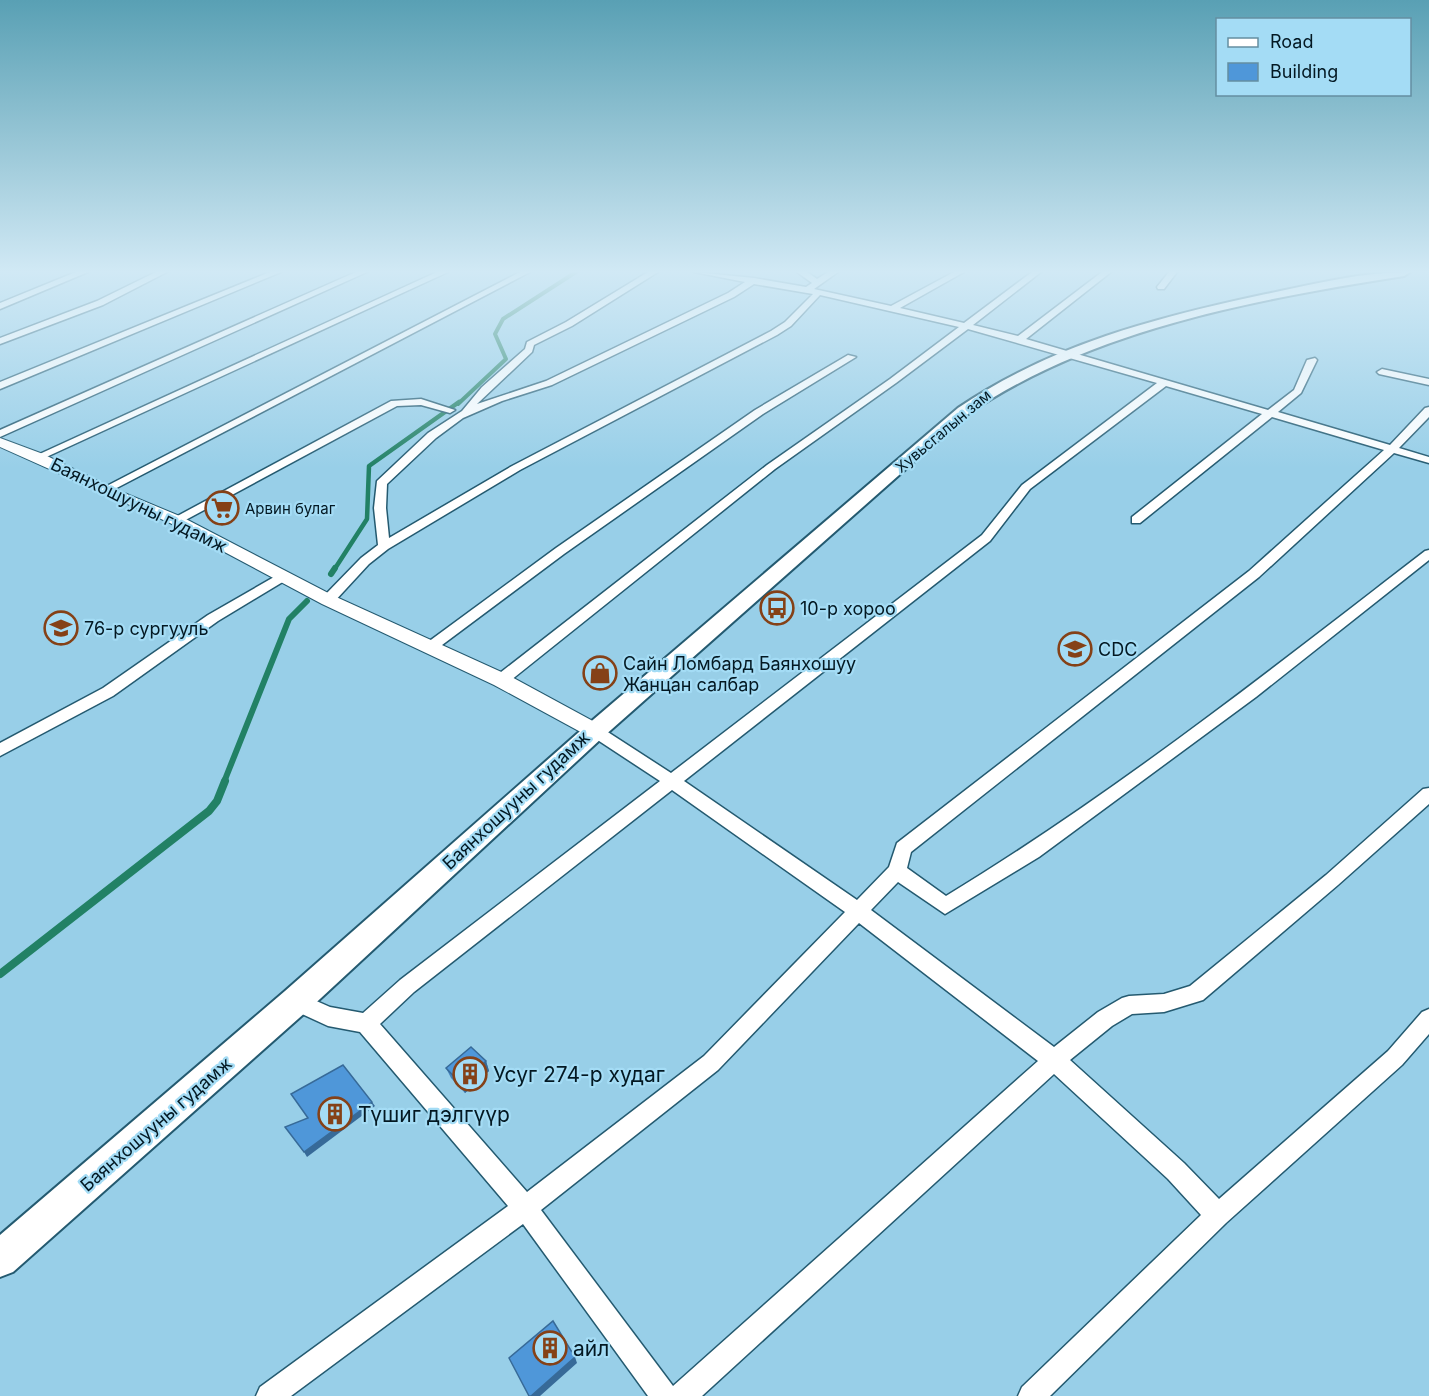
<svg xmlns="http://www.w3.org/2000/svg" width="1429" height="1396" viewBox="0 0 1429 1396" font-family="Inter,sans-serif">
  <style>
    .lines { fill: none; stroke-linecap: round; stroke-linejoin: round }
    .stream-far3 { stroke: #228165; stroke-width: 4 }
    .stream-far2 { stroke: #228165; stroke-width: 4.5 }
    .stream-far1 { stroke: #228165; stroke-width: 6 }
    .stream { stroke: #228165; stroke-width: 8 }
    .minor-casing { stroke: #245a70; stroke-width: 3 }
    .tertiary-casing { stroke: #245a70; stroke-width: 2 }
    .secondary-casing { stroke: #245a70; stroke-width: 4 }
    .minor { fill: #fff; fill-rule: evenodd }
    .tertiary { fill: #fff; fill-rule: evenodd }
    .secondary { fill: #fff; fill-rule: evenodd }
    .wall { fill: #4482bb }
    .shaded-wall { fill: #376a98 }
    .building { fill: #4f97d9; stroke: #376a98; stroke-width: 1.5 }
    .labels { text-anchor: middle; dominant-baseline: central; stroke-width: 4.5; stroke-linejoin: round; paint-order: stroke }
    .far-street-label { font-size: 15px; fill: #031822; stroke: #a4dcf5 }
    .far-poi-label { font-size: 15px; fill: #031822; stroke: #a4dcf5; text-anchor: start }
    .street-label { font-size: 18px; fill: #031822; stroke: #a4dcf5 }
    .poi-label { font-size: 18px; fill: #031822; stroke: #a4dcf5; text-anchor: start }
    .near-poi-label { font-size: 21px; fill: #031822; stroke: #a4dcf5; text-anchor: start }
  </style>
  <rect width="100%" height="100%" fill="#98cfe8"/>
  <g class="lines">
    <path class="stream-far3" d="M 458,404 L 506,359 L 495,334 L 503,319 L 576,272"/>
    <path class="stream-far2" d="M 334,570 L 367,519 L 369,466 L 459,402"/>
    <path class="stream-far1" d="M 331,574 L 335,568
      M 224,782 L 289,619 L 307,601"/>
    <path class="stream" d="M 0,974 L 209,811 L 217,801 L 225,781"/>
    <g class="minor-casing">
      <path id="minor" d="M 76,272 L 88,272 L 0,309 L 0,303 Z
        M 156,272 L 167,272 L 103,305 L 0,344 L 0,338 L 97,301 Z
        M 270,272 L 281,272 L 0,389 L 0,382 Z
        M 356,272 L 367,272 L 0,437 L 0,430 Z
        M 437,272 L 448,272 L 42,459 L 34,459 L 33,457 Z
        M 520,272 L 530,272 L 109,492 L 101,492 L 99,490 Z
        M 648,272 L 658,272 L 572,326 L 534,345 L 532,352 L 477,404 L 546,381 L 728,293 L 745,282 L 694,272 L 754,278 L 806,287 L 812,283 L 797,272 L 807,272 L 817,279 L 828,272 L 838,272 L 814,289 L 891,306 L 954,272 L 964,272 L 900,308 L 964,323 L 1032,272 L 1041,272 L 973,325 L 1018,336 L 1102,272 L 1111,272 L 1026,339 L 1268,410 L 1294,390 L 1307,360 L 1315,358 L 1317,360 L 1301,393 L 1278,412 L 1390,445 L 1425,408 L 1429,407 L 1429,417 L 1399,448 L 1429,457 L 1429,463 L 1394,453 L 1259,577 L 911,852 L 907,868 L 946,896 C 1114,794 1269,671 1425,551 L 1429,550 L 1429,560 L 1256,697 L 1039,857 L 945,914 L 898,882 L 871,910 L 1054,1047 L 1098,1012 L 1122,998 L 1129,996 L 1164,994 L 1190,986 L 1326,875 L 1423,789 L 1429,788 L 1429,804 L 1338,885 L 1203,1000 L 1164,1012 L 1132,1014 L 1112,1026 L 1070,1060 L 1184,1163 L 1219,1199 L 1388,1051 L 1422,1012 L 1429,1009 L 1429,1034 L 1402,1065 L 1226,1223 L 1050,1396 L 1018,1396 L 1022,1387 L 1201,1215 L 1168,1179 L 1054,1074 L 702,1396 L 648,1396 L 523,1224 L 291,1396 L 256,1396 L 260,1387 L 508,1206 L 360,1032 L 328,1026 L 289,1008 L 286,1001 L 289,994 L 296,992 L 330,1007 L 363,1013 L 400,980 L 660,781 L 590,735 L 587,731 L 590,727 L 600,727 L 671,773 L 982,535 L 1022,485 L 1157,383 L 968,329 L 896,383 L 775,469 L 506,684 L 496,684 L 494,680 L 496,676 L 767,465 L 890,379 L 959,327 L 820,295 L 791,326 L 777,335 L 520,470 L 388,549 L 369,564 L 333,603 L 323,603 L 321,600 L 323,597 L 361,558 L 378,545 L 374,508 L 377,481 L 428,433 L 462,411 L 482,387 L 525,349 L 527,342 L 566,322 ZM 754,284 L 813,294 L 785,322 L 771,331 L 512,466 L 389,538 L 386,508 L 387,484 L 436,438 L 463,418 L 502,401 L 552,385 L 734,297 ZM 1166,386 L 1262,414 L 1132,517 L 1132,523 L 1140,523 L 1272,417 L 1384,450 L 1249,571 L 897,843 L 889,867 L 857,900 L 684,781 L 990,541 L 1030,489 ZM 672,790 L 845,912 L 704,1056 L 527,1192 L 380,1024 L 414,992 ZM 859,923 L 1038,1061 L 673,1386 L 541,1210 L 718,1070 Z
        M 1169,272 L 1177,272 L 1164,289 L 1158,289 L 1157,287 Z
        M 848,355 L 856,357 L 763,414 L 564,554 L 434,651 L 424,651 L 422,648 L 424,645 L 556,548 L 755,410 Z
        M 1382,369 L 1429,379 L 1429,385 L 1379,374 L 1377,372 Z
        M 421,399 L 455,410 L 450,413 L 421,405 L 397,406 L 180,523 L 172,523 L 170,520 L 391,401 Z
        M 281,573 L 286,574 L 287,577 L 286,580 L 218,621 L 113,696 L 0,756 L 0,743 L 103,688 L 208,615 Z"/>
    </g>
    <g class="tertiary-casing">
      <path id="tertiary" d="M 0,438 L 43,454 L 110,487 L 182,517 L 334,596 L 508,675 L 602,726 L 605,731 L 602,736 L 595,738 L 588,736 L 494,685 L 322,604 L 170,523 L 0,447 Z"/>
    </g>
    <g class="secondary-casing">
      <path id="secondary" d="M 1410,272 L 1404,276 C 1258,299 1091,329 968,414 L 603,737 L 307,1011 L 13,1272 L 0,1277 L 0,1235 L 285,991 L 587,725 L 958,408 C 1050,345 1158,317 1266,294 C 1314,284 1361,272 1410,272 Z"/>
    </g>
    <use href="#minor" class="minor"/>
    <use href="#tertiary" class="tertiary"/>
    <use href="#secondary" class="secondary"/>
  </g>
  <path class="wall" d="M 486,1061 L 489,1071 L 465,1093 L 451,1078 L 446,1068 Z"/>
  <path class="shaded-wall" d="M 486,1061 L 489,1071 L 465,1093 L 461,1084 Z
    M 372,1102 L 375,1106 L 307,1157 L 304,1152 Z
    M 575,1357 L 577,1363 L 540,1396 L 531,1396 Z"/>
  <path class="building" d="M 471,1047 L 486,1061 L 461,1084 L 446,1068 Z
    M 343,1065 L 372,1102 L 304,1152 L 285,1127 L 308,1118 L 291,1094 Z
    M 553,1321 L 575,1357 L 531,1396 L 529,1396 L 509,1358 Z"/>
  <linearGradient id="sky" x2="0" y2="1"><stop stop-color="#59a0b4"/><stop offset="0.58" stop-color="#d1e9f5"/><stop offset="1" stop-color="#d1e9f5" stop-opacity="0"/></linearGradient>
  <rect width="1429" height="468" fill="url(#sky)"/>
  <defs>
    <g id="supermarket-ring" transform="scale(1.725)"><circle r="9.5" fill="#a4dcf5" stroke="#854117" stroke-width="1.5"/><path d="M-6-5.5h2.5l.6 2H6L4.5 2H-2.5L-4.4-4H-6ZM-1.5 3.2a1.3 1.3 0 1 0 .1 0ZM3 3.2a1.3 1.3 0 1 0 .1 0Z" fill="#854117"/></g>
    <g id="bus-ring" transform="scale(1.725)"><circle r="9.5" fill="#a4dcf5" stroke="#854117" stroke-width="1.5"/><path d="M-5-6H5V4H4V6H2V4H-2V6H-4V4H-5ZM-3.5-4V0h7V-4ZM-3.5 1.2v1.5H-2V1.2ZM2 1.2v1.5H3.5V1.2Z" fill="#854117"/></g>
    <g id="school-ring" transform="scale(1.725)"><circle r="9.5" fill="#a4dcf5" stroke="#854117" stroke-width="1.5"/><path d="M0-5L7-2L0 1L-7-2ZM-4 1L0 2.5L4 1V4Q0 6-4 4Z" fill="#854117"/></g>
    <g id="shop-ring" transform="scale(1.725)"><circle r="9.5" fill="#a4dcf5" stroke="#854117" stroke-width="1.5"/><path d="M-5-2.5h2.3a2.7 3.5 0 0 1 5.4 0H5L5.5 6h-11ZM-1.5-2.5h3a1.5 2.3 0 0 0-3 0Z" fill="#854117"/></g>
    <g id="building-ring" transform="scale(1.725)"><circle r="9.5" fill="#a4dcf5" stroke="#854117" stroke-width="1.5"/><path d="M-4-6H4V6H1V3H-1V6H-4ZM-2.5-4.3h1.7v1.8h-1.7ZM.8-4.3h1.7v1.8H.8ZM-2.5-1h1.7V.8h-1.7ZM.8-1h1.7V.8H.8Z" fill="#854117"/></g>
  </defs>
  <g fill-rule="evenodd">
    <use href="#supermarket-ring" x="222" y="508"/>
    <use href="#bus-ring" x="777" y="608"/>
    <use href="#school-ring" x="61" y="628"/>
    <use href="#school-ring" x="1075" y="649"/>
    <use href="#shop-ring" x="600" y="673"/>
    <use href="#building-ring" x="470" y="1074"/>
    <use href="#building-ring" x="335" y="1114"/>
    <use href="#building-ring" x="550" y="1348"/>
  </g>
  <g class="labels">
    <g class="far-street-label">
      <text transform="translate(943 431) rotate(-40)">Хувьсгалын зам</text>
    </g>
    <g class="far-poi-label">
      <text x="245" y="508">Арвин булаг</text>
    </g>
    <g class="street-label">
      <text transform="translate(139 505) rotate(26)">Баянхошууны гудамж</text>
      <text transform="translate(516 800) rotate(-43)">Баянхошууны гудамж</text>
      <text transform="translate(156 1124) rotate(-41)">Баянхошууны гудамж</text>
    </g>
    <g class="poi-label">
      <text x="800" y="608">10-р хороо</text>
      <text x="84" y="628">76-р сургууль</text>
      <text x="1098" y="649">CDC</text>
      <text x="623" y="663">Сайн Ломбард Баянхошуу<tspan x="623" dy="21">Жанцан салбар</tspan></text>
    </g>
    <g class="near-poi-label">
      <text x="493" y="1074">Усуг 274-р худаг</text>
      <text x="358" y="1114">Түшиг дэлгүүр</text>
      <text x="573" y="1348">айл</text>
    </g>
  </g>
  <rect x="1216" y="18" width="195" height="78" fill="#a4dcf5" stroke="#648ea1" stroke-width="1.5"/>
  <rect x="1228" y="38" width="30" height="9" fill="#ffffff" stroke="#648ea1" stroke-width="1.5"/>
  <text x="1270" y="48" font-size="18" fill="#031822">Road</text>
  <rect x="1228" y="63" width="30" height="18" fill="#4f97d9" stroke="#648ea1" stroke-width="1.5"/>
  <text x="1270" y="78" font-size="18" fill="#031822">Building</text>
</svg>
